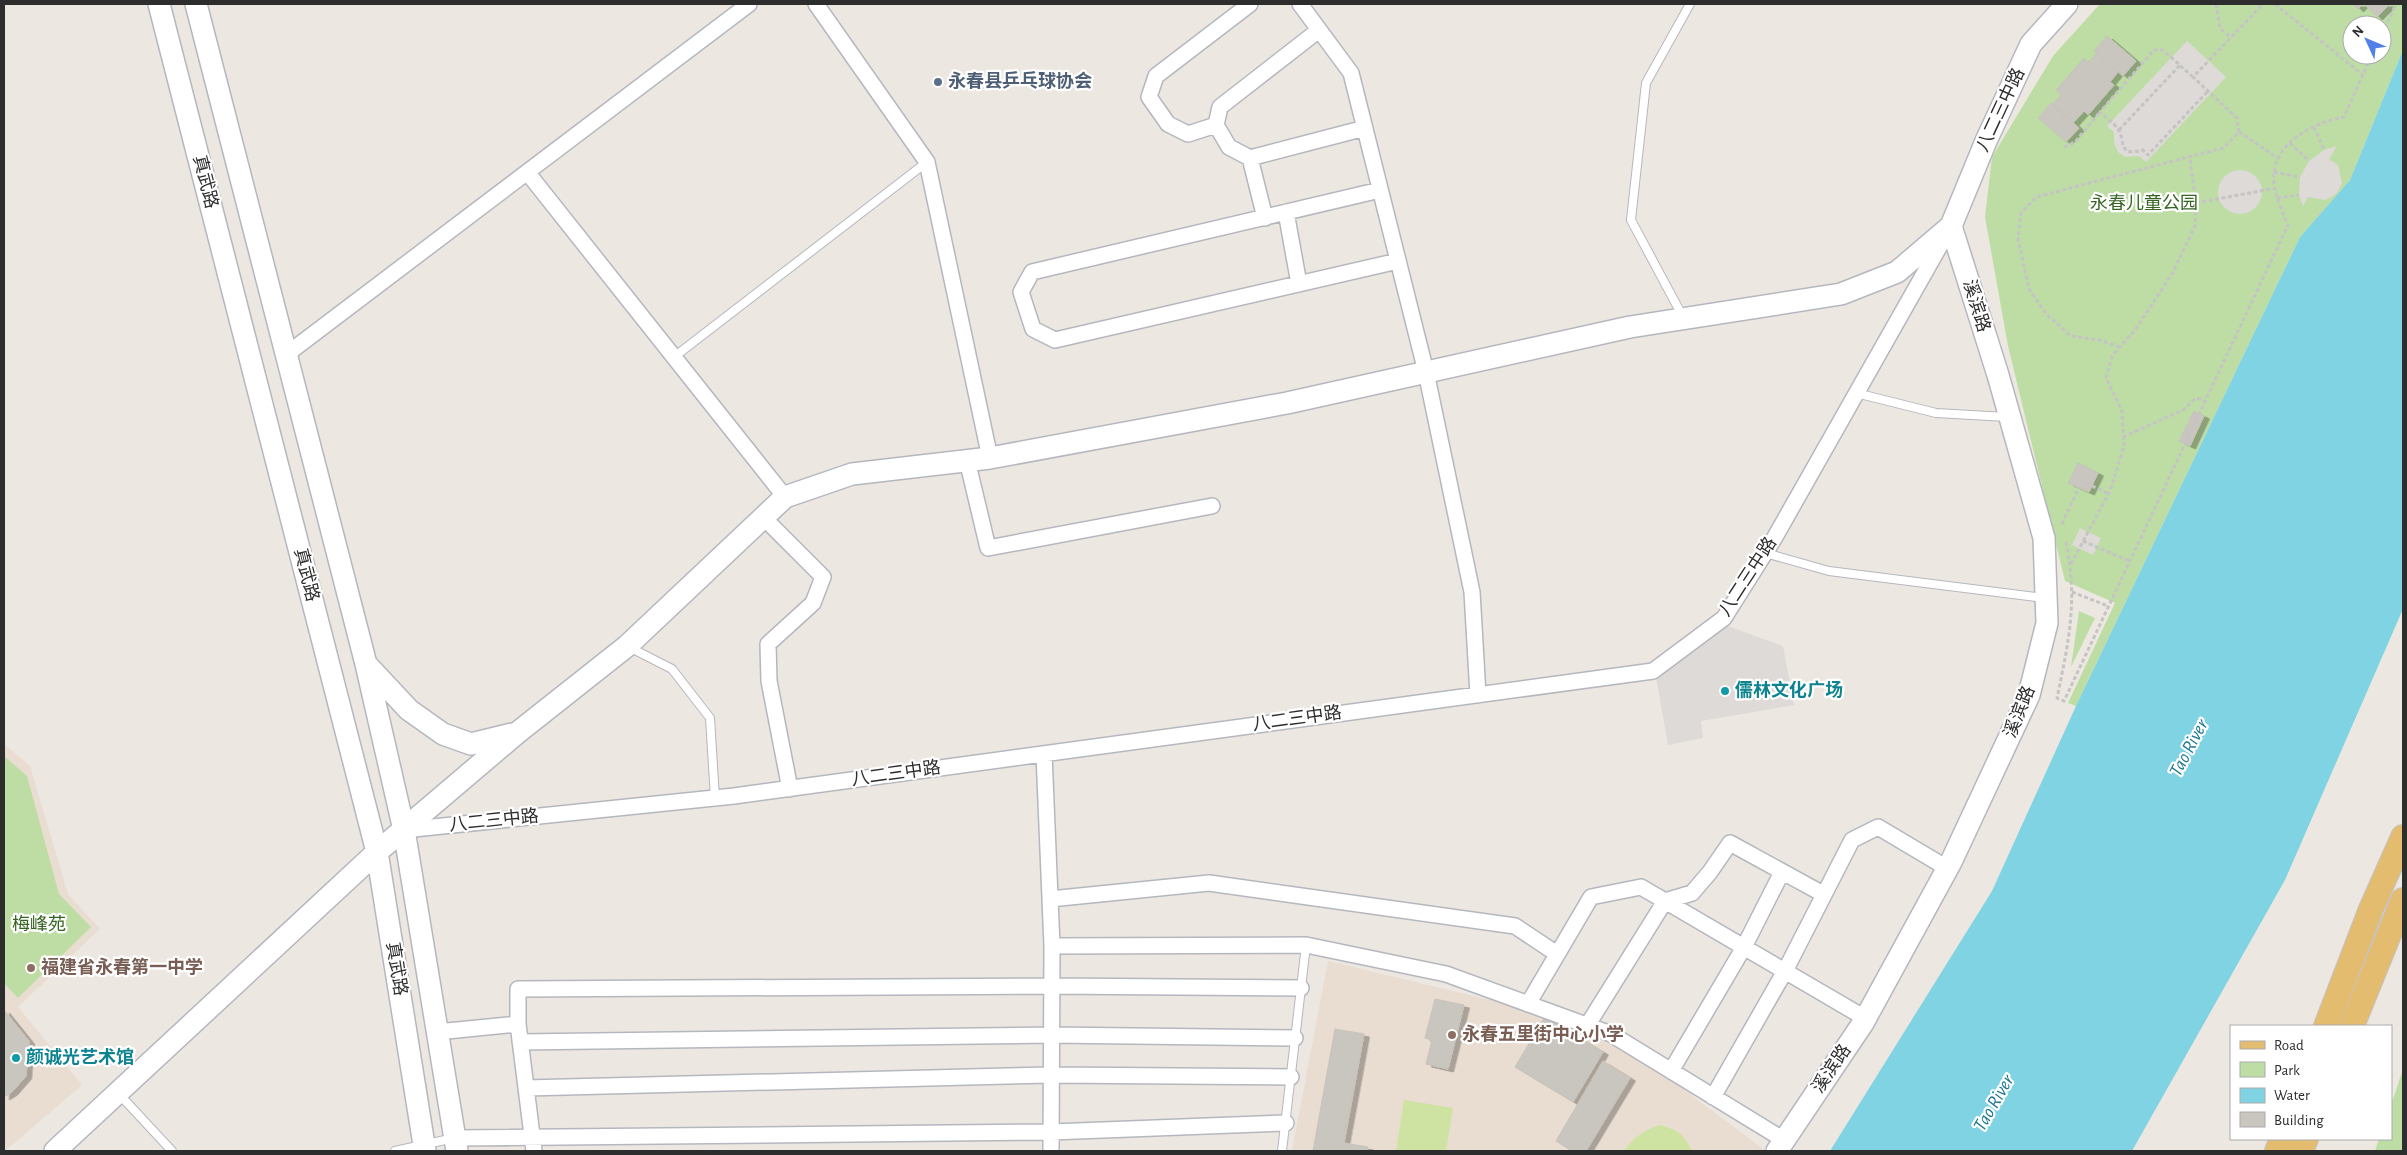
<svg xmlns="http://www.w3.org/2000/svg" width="2407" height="1155" viewBox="0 0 2407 1155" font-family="'Alegreya Sans','Noto Sans SC',sans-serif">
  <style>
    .education { fill: #e8ddd0 }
    .green { fill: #bedda4; fill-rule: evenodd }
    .pitch { fill: #cee3a1 }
    .plaza { fill: #dedad8 }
    .water { fill: #80d3e3 }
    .building { fill: #c9c5bf; stroke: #c8c2bb; filter: url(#shadow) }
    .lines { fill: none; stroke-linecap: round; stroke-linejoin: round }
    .lane-casing { stroke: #b5b7bf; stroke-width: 10 }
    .street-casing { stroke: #b5b7bf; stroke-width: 18 }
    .secondary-casing { stroke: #b5b7bf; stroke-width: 24 }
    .primary-casing { stroke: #c4c4c4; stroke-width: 26 }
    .path { stroke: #c4c4c4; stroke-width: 3; stroke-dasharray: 4 2.5; stroke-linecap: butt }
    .lane { stroke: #fff; stroke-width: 8 }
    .street { stroke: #fff; stroke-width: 15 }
    .secondary { stroke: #fff; stroke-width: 21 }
    .primary { stroke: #e3bc70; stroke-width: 24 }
    .service-dot { fill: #5c6f8a; stroke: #fff; stroke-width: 2 }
    .culture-dot { fill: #0f9aa8; stroke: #fff; stroke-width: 2 }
    .education-dot { fill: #8d6e63; stroke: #fff; stroke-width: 2 }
    .labels { text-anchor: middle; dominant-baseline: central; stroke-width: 4.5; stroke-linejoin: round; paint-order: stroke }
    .service-label { font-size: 18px; font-weight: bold; fill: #4e5e75; stroke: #fff; text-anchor: start }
    .street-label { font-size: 18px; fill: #2d2d2d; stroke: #fff }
    .park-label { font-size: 18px; fill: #376423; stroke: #fff }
    .culture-label { font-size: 18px; font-weight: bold; fill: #0d838f; stroke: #fff; text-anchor: start }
    .education-label { font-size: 18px; font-weight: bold; fill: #785e54; stroke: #fff; text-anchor: start }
    .water-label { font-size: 19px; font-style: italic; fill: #1c7692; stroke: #fff }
  </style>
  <defs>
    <filter id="shadow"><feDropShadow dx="5.5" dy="3" stdDeviation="0" flood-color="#0004"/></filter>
  </defs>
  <rect width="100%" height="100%" fill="#ede7e1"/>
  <path class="education" d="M 4,744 L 30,766 L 68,894 L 100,929 L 18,1007 L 82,1085 L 5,1151 Z
    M 1328,961 L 1536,1011 L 1643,1059 L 1766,1151 L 1292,1151 Z"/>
  <path class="green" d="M 2100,4 L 2403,4 L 2403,50 L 2350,180 L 2300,237 L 2076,706 L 2068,703 L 2115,603 L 2065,581 L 2008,346 L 1985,217 L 1992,157 L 2053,56 ZM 2352,25 L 2382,25 L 2382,55 L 2352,55 Z
    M 2079,611 L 2095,618 L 2071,667 Z
    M 4,756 L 27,776 L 59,894 L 91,927 L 18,998 L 4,983 Z
    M 2403,1069 L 2403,1151 L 2375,1151 L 2379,1139 L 2391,1139 L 2391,1105 Z"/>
  <path class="pitch" d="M 1404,1100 L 1453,1108 L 1446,1151 L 1396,1151 Z
    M 1660,1125 C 1679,1131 1683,1133 1692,1151 L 1624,1151 C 1634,1137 1644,1130 1660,1125 Z"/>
  <path class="plaza" d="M 2187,41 L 2226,77 L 2146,162 L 2139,156 L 2125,157 L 2118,152 L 2114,143 L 2114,132 L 2107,126 Z
    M 2337,146 L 2329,159 L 2338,165 L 2342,183 L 2337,193 L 2326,200 L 2308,197 L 2303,206 L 2299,195 L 2300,177 L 2309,161 L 2324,150 Z
    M2218 192a22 22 0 1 1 44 0a22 22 0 1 1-44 0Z
    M 2080,528 L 2101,538 L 2093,555 L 2072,545 Z
    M 1728,626 L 1783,646 L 1794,705 L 1701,721 L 1703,738 L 1668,745 L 1656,677 Z"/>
  <path class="water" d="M 2403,50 L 2403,609 L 2285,880 L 2132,1151 L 1830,1151 L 1992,891 L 2076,706 L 2300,237 L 2350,180 Z"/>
  <path class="building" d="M 2353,4 L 2363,4 L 2358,9 Z
    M 2364,4 L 2390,4 L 2377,17 Z
    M 2107,36 L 2136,61 L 2123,76 L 2094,51 Z
    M 2097,53 L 2118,72 L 2110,82 L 2114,85 L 2088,115 L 2084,111 L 2073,123 L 2052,105 L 2061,95 L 2056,90 L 2084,58 L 2088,63 Z
    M 2051,103 L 2079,128 L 2066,142 L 2038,118 Z
    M 2194,411 L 2204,416 L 2190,446 L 2179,441 Z
    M 2078,463 L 2098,473 L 2089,492 L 2068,483 Z
    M 1435,999 L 1464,1005 L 1448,1069 L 1426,1064 L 1432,1040 L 1425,1038 Z
    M 4,1010 L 29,1041 L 26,1076 L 12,1092 L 4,1097 Z
    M 1545,1017 L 1603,1052 L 1573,1102 L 1515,1067 Z
    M 1335,1029 L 1364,1034 L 1344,1143 L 1368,1147 L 1367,1151 L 1313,1151 Z
    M 1603,1061 L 1630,1078 L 1586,1151 L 1572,1151 L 1556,1141 Z"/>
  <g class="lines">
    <g class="lane-casing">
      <path id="lane" d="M 1683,317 L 1631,220 L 1646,83 L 1690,4
        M 674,357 L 927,162
        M 1856,393 L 1936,413 L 2007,417
        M 1765,553 L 1829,571 L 2044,598
        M 629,647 L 672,669 L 710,718 L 715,798
        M 119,1094 L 172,1151
        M 395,1151 L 454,1138
        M 1282,1151 L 1306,945"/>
    </g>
    <g class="street-casing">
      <path id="street" d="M 816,4 L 927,162 L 990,458
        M 1300,4 L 1351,73 L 1426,372 L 1472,592 L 1478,695
        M 1216,125 L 1188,134 L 1168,124 L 1149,97 L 1156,76 L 1250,4
        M 1250,158 L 1365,128
        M 527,172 L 785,497
        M 1380,190 L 1032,272 L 1021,292 L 1033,329 L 1055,340 L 1398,261
        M 1286,212 L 1299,284
        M 1265,218 L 1250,158 L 1229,147 L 1216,125 L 1220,107 L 1319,30
        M 287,354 L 749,4
        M 967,460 L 988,548 L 1212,506
        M 763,517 L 823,577 L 813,603 L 768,644 L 769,681 L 790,789
        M 1044,754 L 1052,946 L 1051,1151
        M 404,830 L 734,796 L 1653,671 L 1724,618 L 1775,537 L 1946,235
        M 1050,899 L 1209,883 L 1515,926 L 1557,954
        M 1052,946 L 1306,945 L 1446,974 L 1611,1034 L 1784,1140
        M 1528,1004 L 1591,897 L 1641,887 L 1865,1018
        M 518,1024 L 518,989 L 1052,986 L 1301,988
        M 1587,1026 L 1665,901 L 1692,893 L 1710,872 L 1730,843 L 1823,894
        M 437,1032 L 518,1024 L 534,1151
        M 520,1042 L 1052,1035 L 1295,1038
        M 1671,1071 L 1744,947 L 1782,872
        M 526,1088 L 1051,1075 L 1291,1077
        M 1713,1097 L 1785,971 L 1852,840 L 1878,827 L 1947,868
        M 455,1138 L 1051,1132 L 1286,1123"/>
    </g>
    <g class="secondary-casing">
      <path id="secondary" d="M 159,4 L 377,852 L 425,1151
        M 196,4 L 366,664 L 404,830 L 457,1151
        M 366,664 L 409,710 L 443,734 L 471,744 L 512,734
        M 55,1151 L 377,852 L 517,733 L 627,646 L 785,497 L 852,474 L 990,458 L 1287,403 L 1630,327 L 1841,294 L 1897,272 L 1951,226 L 1986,141 L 2031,44 L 2067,4
        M 1777,1151 L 1863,1023 L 1951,862 L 2029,695 L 2047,623 L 2044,538 L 1998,375 L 1951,226"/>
    </g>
    <g class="primary-casing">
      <path id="primary" d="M 2326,1026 L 2371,909 L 2403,837
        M 2352,1026 L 2403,900
        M 2277,1151 L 2282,1139
        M 2301,1151 L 2306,1139"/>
    </g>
    <path class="path" d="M 2216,4 L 2220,28 L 2231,38
      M 2275,4 L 2363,75
      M 2382,34 L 2396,4
      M 2193,77 L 2163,50 L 2154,50 L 2100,112 C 2105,117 2114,123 2118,129 C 2126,142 2117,157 2143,150 L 2148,155 L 2208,91
      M 2314,127 L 2324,150
      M 2119,130 L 2180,65
      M 2239,132 L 2237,118 L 2193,77 L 2263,4
      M 2290,143 L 2309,161
      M 2064,147 L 2075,142 L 2100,112
      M 2274,172 L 2300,177
      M 2277,198 L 2299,195
      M 2196,203 L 2276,188
      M 2120,347 L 2099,340 L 2071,336 L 2046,314 L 2029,289 L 2018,239 L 2021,213 L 2036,197 L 2223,148 L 2239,132 L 2279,159
      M 2123,437 L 2183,410 L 2196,398 L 2204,400
      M 2062,524 L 2082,481 L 2109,494
      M 2083,541 L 2129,561
      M 2066,542 C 2078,601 2069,640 2057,698 L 2064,701 L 2288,225 C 2281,208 2272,190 2274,172 C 2278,140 2316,122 2344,117 L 2372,55
      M 2071,564 L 2110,491 L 2124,446 L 2122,411 L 2106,378 L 2112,356 L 2135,330 L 2172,274 L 2195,226 L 2196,203 L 2190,158
      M 2072,592 L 2108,606"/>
    <use href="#lane" class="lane"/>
    <use href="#street" class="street"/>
    <use href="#secondary" class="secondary"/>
    <use href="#primary" class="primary"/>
  </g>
  <circle class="service-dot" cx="938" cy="82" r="5"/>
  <g class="culture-dot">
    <circle cx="1725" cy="691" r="5"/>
    <circle cx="16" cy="1058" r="5"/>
  </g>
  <g class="education-dot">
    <circle cx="31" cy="968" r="5"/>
    <circle cx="1452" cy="1035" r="5"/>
  </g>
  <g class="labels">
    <g class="service-label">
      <text x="948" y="82">永春县乒乓球协会</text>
    </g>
    <g class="street-label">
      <text transform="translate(2001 110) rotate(-65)">八二三中路</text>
      <text transform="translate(205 182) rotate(76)">真武路</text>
      <text transform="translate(1976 306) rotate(73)">溪滨路</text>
      <text transform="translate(306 575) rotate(76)">真武路</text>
      <text transform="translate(1748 577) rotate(-57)">八二三中路</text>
      <text transform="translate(2020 712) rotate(-68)">溪滨路</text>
      <text transform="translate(1297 719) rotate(-8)">八二三中路</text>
      <text transform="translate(896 774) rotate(-8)">八二三中路</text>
      <text transform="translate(494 821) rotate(-6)">八二三中路</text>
      <text transform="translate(396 969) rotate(81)">真武路</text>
      <text transform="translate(1832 1069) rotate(-56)">溪滨路</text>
    </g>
    <g class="park-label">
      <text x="2144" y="204">永春儿童公园</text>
      <text x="39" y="925">梅峰苑</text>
    </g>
    <g class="culture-label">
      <text x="1735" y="691">儒林文化广场</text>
      <text x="26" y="1058">颜诚光艺术馆</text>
    </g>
    <g class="education-label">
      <text x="41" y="968">福建省永春第一中学</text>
      <text x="1462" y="1035">永春五里街中心小学</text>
    </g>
    <g class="water-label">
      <text transform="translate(2189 748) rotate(-62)">Tao River</text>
      <text transform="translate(1994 1103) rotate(-60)">Tao River</text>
    </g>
  </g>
  <rect width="2407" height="1155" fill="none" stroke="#2d2d2d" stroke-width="10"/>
  <rect x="2230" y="1025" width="162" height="115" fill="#ffffff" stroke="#ababab"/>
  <rect x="2240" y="1041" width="25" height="8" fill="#e3bc70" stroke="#ababab"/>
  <text x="2274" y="1050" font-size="15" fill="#2d2d2d">Road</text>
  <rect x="2240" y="1062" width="25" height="15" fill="#bedda4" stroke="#ababab"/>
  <text x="2274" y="1075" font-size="15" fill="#2d2d2d">Park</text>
  <rect x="2240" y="1088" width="25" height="15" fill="#80d3e3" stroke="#ababab"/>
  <text x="2274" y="1100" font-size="15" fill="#2d2d2d">Water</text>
  <rect x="2240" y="1112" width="25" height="15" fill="#c9c5bf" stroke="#ababab"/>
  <text x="2274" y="1125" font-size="15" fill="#2d2d2d">Building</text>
  <g transform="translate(2367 40) rotate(314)"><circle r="24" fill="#ffffff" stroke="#ababab"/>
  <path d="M0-4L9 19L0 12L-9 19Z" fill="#537fe8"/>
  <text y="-8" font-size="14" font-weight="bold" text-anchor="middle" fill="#2d2d2d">N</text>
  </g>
</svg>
